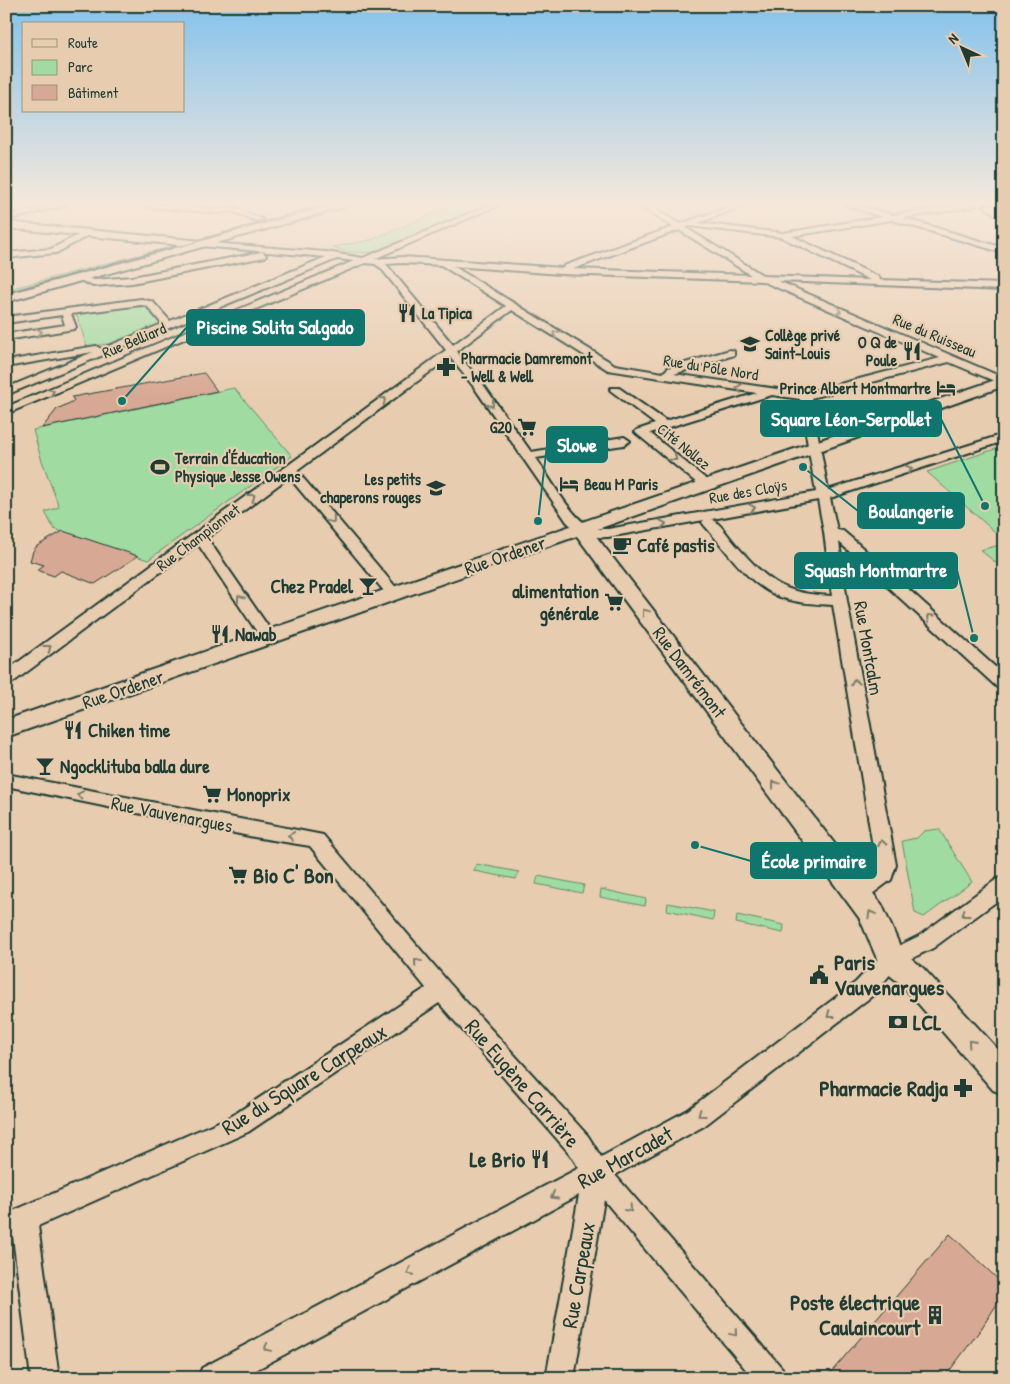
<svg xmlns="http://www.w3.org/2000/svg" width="1010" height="1384" viewBox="0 0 1010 1384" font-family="'Patrick Hand',sans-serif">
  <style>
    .green { fill: #a0dba2; stroke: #608c6b }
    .building { fill: #d7a893; stroke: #1f3d34 }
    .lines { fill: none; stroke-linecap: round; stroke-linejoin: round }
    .street-casing { stroke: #1f3d34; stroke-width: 4 }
    .secondary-casing { stroke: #1f3d34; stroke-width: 4 }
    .primary-casing { stroke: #1f3d34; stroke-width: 4 }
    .street { fill: #e8ccaf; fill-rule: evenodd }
    .secondary { fill: #e8ccaf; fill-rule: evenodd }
    .primary { fill: #e8ccaf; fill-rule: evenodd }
    .tram { stroke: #1f3d34; stroke-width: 1 }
    .oneway { stroke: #797d6b }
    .labels { text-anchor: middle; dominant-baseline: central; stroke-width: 4.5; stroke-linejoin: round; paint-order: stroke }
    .far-poi-label { font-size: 16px; font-weight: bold; fill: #1f3d34; stroke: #e8ccaf; text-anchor: start }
    .far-street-label { font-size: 16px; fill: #1f3d34; stroke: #e8ccaf }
    .poi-label { font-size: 19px; font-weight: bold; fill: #1f3d34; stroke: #e8ccaf; text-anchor: start }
    .street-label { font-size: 19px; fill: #1f3d34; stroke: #e8ccaf }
    .near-poi-label { font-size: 22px; font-weight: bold; fill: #1f3d34; stroke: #e8ccaf; text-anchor: start }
    .near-street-label { font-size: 22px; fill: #1f3d34; stroke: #e8ccaf }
    .leader { fill: none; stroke: #0f766e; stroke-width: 2 }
    .callout-dot { fill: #0f766e; stroke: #e8ccaf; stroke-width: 2 }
    .callout { fill: #0f766e; stroke: #0f766e; stroke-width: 2 }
    .callout-label { font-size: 20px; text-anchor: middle; font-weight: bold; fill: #fff }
  </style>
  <rect width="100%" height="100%" fill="#e8ccaf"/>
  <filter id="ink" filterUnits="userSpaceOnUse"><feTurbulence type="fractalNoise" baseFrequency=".02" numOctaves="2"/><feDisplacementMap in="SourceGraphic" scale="10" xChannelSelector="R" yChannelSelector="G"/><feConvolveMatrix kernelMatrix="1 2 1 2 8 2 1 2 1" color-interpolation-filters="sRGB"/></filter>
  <g filter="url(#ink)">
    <path class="green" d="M 454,205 L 488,205 L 371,253 L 346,252 L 333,247 L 371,240 Z
      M 157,250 L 166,251 L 10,295 L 6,293 L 6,290 Z
      M 141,305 L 145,306 L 160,324 L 118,342 L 87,347 L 76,313 Z
      M 234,388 L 292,456 L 148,560 L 54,529 L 45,512 L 59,507 L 41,458 L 33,430 Z
      M 998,448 L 1004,452 L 1004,540 L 927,472 Z
      M 1004,544 L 1004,569 L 980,550 Z
      M 939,829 L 972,882 L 924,917 L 915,913 L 902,841 L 917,838 L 924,831 Z
      M 476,864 L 519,872 L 516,879 L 474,871 Z
      M 538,876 L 584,885 L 582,893 L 536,884 Z
      M 601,889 L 646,899 L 645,906 L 600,897 Z
      M 668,903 L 714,912 L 713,920 L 667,910 Z
      M 737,915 L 784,925 L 783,933 L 736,923 Z"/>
    <path class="building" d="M 204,373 L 217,391 L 42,428 L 57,409 L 74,401 L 72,397 Z
      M 63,531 L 138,556 L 95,584 L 61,571 L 54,576 L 37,570 L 44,565 L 30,561 L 33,551 L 37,546 Z
      M 950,1234 L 1004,1285 L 1004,1293 L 981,1329 L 944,1378 L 826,1378 Z"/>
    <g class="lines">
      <g class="street-casing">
        <path id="street" d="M 54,205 L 67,205 L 6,220 L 6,216 Z
          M 144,205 L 173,205 L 219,209 L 233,207 L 263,219 L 256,221 L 232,211 L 219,213 L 148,207 Z
          M 489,205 L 499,205 L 374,259 L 403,257 L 563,268 L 564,266 L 673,227 L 639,205 L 648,205 L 680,224 L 734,205 L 745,205 L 699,223 L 783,233 L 882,217 L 846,205 L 857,205 L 893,215 L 959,205 L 976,205 L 972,207 L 903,218 L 1004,248 L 1004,253 L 892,220 L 792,236 L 879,277 L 880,280 L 1004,284 L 1004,290 L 778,281 L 1004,378 L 1004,385 L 949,362 L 811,398 L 828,490 L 1004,434 L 1004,441 L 830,498 L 837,530 L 843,531 L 857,543 L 1004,675 L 1004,689 L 998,688 L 839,542 L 847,601 L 896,865 L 891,880 L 864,900 L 857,902 L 850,900 L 847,894 L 850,888 L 875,871 L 876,865 L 833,605 C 815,604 797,603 780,597 C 748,585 726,549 704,525 L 702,522 L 704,520 L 608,537 C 591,538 579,534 567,522 L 474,387 L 450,357 L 297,471 L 399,591 L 401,594 L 399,597 L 389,597 L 289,477 L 207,538 L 276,638 L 273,641 L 263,641 L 198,544 L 12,683 L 6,684 L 6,671 L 446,350 L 381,268 L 375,264 L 365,263 L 6,414 L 6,407 L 354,261 L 337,259 L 6,395 L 6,388 L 93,352 L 6,367 L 6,361 L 96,346 L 101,349 L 162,324 L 147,306 L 141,305 L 71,314 L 76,327 L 74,329 L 6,340 L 6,334 L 65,325 L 62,315 L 6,323 L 6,317 L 141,299 L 153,302 L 170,321 L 326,257 L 201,246 L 198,246 L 198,242 L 326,252 L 363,258 ZM 689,226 L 781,237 L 870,280 L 764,276 L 686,228 ZM 679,230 L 751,275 L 573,269 ZM 403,263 L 441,265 L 506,306 L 453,345 L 386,264 ZM 453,266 L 561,274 L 762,281 L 940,358 L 805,393 L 674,374 L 734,355 L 734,351 L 730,350 L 668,368 L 663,373 L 615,365 ZM 512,310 L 608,370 L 757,393 L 666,421 L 619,388 L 611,388 L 610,390 L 655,424 L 637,430 L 635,432 L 637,434 L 703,488 L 711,488 L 713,485 L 650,433 L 772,395 L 800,399 L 816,492 L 608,529 C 601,529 595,530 589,526 C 571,517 548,476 536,458 L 624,445 L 630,441 L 624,437 L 531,452 L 482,383 L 461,358 L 457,351 ZM 818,500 L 824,532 L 832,596 C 781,594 768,581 735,544 C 728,536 721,524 712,519 Z
          M 983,205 L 991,205 L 1004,215 L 1004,221 Z
          M 86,231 L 93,233 L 56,253 L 6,258 L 6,253 L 51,249 Z
          M 262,252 L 266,255 L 265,257 L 132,283 L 93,286 L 73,277 L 77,274 L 94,280 L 132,277 Z
          M 6,774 L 323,835 L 449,983 L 588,1136 L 601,1157 L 688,1110 L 856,982 L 884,953 L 919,936 L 997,879 L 1004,877 L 1004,896 L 933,948 L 898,965 L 872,996 L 704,1126 L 615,1175 L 782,1368 L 786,1378 L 753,1378 L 604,1200 L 574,1378 L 546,1378 L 579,1195 L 241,1378 L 198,1378 L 202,1368 L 579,1168 L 570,1154 L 439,1003 L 248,1132 L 38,1226 L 59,1378 L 31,1378 L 13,1237 L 6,1240 L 6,1214 L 232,1116 L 426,988 L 310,846 L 254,837 L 6,786 Z"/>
      </g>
      <g class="secondary-casing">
        <path id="secondary" d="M 6,222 L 201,241 L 207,244 L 201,247 L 6,228 Z
          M 1004,377 L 1004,386 L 592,531 L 882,905 L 902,951 L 923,968 L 1004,1056 L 1004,1094 L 993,1090 L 903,986 L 881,968 L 860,919 L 577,536 L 6,737 L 6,720 Z"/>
      </g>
      <g class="primary-casing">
        <path id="primary" d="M 329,205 L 347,205 L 345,207 L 6,302 L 6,294 Z"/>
      </g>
      <use href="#street" class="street"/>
      <use href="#secondary" class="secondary"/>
      <use href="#primary" class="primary"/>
      <path class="tram" d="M 6,294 L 331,205"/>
    </g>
    <defs><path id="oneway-chevron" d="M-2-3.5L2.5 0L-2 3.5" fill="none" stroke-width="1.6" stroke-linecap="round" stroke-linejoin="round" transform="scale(1.25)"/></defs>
    <g class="oneway">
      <use href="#oneway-chevron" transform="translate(838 311) rotate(24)"/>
      <use href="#oneway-chevron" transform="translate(39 332) rotate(-9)"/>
      <use href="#oneway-chevron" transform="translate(556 334) rotate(-148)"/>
      <use href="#oneway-chevron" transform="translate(739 388) rotate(-171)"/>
      <use href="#oneway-chevron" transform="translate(51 392) rotate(-23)"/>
      <use href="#oneway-chevron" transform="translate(383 400) rotate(-36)"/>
      <use href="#oneway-chevron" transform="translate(491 404) rotate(54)"/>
      <use href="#oneway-chevron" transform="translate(674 458) rotate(39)"/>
      <use href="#oneway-chevron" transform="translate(909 469) rotate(-19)"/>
      <use href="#oneway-chevron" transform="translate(252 497) rotate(-37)"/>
      <use href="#oneway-chevron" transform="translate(752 508) rotate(-10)"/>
      <use href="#oneway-chevron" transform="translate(332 520) rotate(50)"/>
      <use href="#oneway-chevron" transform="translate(663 524) rotate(-10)"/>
      <use href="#oneway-chevron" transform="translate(240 598) rotate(-124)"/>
      <use href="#oneway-chevron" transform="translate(645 612) rotate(-127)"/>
      <use href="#oneway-chevron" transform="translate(930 617) rotate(-138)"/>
      <use href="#oneway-chevron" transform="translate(48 648) rotate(-37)"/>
      <use href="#oneway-chevron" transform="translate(855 682) rotate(-100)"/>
      <use href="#oneway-chevron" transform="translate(775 784) rotate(-127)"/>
      <use href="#oneway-chevron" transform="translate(80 795) rotate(-169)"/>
      <use href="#oneway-chevron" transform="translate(291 836) rotate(-171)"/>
      <use href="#oneway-chevron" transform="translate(882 843) rotate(-100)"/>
      <use href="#oneway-chevron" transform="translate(871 914) rotate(-120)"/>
      <use href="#oneway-chevron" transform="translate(965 914) rotate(143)"/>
      <use href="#oneway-chevron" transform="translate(417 962) rotate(-130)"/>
      <use href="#oneway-chevron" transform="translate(830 1015) rotate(143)"/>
      <use href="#oneway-chevron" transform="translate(971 1043) rotate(-132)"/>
      <use href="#oneway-chevron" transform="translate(701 1114) rotate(144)"/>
      <use href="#oneway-chevron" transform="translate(554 1196) rotate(151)"/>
      <use href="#oneway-chevron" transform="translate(629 1209) rotate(49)"/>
      <use href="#oneway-chevron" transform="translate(410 1272) rotate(152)"/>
      <use href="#oneway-chevron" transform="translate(734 1333) rotate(50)"/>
      <use href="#oneway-chevron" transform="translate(267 1348) rotate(152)"/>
    </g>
  </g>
  <linearGradient id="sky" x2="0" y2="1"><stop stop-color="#84c2ec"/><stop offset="0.51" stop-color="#f5e8db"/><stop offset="1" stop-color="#f5e8db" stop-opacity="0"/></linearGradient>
  <rect width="1010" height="399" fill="url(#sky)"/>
  <defs>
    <g id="restaurant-bare" transform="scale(1.5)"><path d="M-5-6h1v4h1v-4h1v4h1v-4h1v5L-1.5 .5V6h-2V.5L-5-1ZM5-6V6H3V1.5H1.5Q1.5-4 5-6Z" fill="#1f3d34" stroke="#e8ccaf" stroke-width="2.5" paint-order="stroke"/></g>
    <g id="school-bare" transform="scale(1.5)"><path d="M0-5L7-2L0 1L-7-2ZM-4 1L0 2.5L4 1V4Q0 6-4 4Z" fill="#1f3d34" stroke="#e8ccaf" stroke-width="2.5" paint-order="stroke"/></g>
    <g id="pharmacy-bare" transform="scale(1.5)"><path d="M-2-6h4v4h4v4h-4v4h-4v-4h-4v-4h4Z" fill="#1f3d34" stroke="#e8ccaf" stroke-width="2.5" paint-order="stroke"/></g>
    <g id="hotel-bare" transform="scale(1.5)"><path d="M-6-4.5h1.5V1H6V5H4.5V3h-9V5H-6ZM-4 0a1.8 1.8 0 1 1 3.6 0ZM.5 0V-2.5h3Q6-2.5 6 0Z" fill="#1f3d34" stroke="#e8ccaf" stroke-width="2.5" paint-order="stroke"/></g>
    <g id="supermarket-bare" transform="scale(1.5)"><path d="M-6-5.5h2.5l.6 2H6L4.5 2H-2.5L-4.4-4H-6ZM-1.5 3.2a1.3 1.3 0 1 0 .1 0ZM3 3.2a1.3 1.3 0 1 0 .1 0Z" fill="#1f3d34" stroke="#e8ccaf" stroke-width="2.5" paint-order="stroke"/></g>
    <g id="stadium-bare" transform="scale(1.5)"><path d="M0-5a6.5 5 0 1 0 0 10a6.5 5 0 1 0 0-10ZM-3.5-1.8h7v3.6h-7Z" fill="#1f3d34" stroke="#e8ccaf" stroke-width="2.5" paint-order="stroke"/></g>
    <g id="cafe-bare" transform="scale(1.5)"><path d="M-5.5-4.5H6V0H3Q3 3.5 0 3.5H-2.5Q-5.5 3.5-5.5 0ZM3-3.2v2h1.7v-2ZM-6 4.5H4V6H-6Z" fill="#1f3d34" stroke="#e8ccaf" stroke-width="2.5" paint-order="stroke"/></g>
    <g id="bar-bare" transform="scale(1.5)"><path d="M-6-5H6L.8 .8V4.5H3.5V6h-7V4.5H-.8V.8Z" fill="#1f3d34" stroke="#e8ccaf" stroke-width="2.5" paint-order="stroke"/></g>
    <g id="civic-bare" transform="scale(1.5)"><path d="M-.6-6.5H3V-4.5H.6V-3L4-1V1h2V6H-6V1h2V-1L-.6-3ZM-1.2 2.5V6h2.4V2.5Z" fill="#1f3d34" stroke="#e8ccaf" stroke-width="2.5" paint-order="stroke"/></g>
    <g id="bank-bare" transform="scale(1.5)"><path d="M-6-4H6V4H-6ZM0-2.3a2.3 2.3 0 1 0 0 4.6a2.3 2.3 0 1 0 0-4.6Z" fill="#1f3d34" stroke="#e8ccaf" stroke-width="2.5" paint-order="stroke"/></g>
    <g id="building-bare" transform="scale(1.5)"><path d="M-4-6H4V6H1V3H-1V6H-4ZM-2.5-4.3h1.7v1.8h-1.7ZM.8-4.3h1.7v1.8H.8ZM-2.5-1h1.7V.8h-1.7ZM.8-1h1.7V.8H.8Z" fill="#1f3d34" stroke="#e8ccaf" stroke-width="2.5" paint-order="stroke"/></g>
  </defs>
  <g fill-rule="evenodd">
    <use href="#restaurant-bare" x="407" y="313"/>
    <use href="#school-bare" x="750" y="344"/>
    <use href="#restaurant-bare" x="912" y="351"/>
    <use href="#pharmacy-bare" x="446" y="367"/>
    <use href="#hotel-bare" x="946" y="388"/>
    <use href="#supermarket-bare" x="527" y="427"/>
    <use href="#stadium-bare" x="160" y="467"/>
    <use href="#hotel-bare" x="569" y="484"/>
    <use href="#school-bare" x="436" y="488"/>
    <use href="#cafe-bare" x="622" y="545"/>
    <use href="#bar-bare" x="368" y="586"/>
    <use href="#supermarket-bare" x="614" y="602"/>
    <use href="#restaurant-bare" x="220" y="634"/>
    <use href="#restaurant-bare" x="73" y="730"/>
    <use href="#bar-bare" x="45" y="766"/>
    <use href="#supermarket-bare" x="212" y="794"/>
    <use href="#supermarket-bare" x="238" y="875"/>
    <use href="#civic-bare" x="819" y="975"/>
    <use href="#bank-bare" x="898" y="1022"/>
    <use href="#pharmacy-bare" x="963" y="1088"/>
    <use href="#restaurant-bare" x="540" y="1159"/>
    <use href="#building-bare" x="935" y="1315"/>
  </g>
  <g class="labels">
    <g class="far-poi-label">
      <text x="422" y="313">La Tipica</text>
      <text x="765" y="335">Collège privé<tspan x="765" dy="18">Saint-Louis</tspan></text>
      <text x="897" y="342" text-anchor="end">O Q de<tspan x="897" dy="18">Poule</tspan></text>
      <text x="461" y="358">Pharmacie Damremont<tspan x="461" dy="18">- Well &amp; Well</tspan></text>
      <text x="931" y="388" text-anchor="end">Prince Albert Montmartre</text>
      <text x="512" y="427" text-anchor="end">G20</text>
      <text x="175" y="458">Terrain d'Éducation<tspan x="175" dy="18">Physique Jesse Owens</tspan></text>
      <text x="421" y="479" text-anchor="end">Les petits<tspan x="421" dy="18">chaperons rouges</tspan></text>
      <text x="584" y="484">Beau M Paris</text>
    </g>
    <g class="far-street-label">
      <text transform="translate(935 335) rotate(23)">Rue du Ruisseau</text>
      <text transform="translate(134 340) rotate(-23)">Rue Belliard</text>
      <text transform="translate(711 367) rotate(9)">Rue du Pôle Nord</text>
      <text transform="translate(684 446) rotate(39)">Cité Nollez</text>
      <text transform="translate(748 491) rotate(-10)">Rue des Cloÿs</text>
      <text transform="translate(198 537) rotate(-37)">Rue Championnet</text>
    </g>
    <g class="poi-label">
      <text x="637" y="545">Café pastis</text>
      <text x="353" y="586" text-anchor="end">Chez Pradel</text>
      <text x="599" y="591" text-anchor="end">alimentation<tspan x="599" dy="22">générale</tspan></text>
      <text x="235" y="634">Nawab</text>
      <text x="88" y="730">Chiken time</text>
      <text x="60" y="766">Ngocklituba balla dure</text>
      <text x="227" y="794">Monoprix</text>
    </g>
    <g class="street-label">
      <text transform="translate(505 555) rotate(-19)">Rue Ordener</text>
      <text transform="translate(869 648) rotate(80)">Rue Montcalm</text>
      <text transform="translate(690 672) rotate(53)">Rue Damrémont</text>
      <text transform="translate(123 689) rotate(-19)">Rue Ordener</text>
      <text transform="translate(172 814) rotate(11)">Rue Vauvenargues</text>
    </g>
    <g class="near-poi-label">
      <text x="253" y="875">Bio C' Bon</text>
      <text x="834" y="962">Paris<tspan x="834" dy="25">Vauvenargues</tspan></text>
      <text x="913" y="1022">LCL</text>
      <text x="948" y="1088" text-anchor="end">Pharmacie Radja</text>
      <text x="525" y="1159" text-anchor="end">Le Brio</text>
      <text x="920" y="1302" text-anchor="end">Poste électrique<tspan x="920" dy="25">Caulaincourt</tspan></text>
    </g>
    <g class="near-street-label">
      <text transform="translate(304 1079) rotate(-32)">Rue du Square Carpeaux</text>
      <text transform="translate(523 1083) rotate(49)">Rue Eugène Carrière</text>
      <text transform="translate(625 1157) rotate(-29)">Rue Marcadet</text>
      <text transform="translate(578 1275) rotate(-80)">Rue Carpeaux</text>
    </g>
  </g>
  <path class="leader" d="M122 401L187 327M985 506L941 419M538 521L547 445M803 467L858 511M974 638L957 570M695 845L751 861"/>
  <g class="callout-dot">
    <circle cx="122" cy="401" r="5"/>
    <circle cx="985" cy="506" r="5"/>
    <circle cx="538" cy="521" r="5"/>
    <circle cx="803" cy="467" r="5"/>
    <circle cx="974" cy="638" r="5"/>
    <circle cx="695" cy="845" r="5"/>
  </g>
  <g class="callout">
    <rect x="187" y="310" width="177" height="35" rx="5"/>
    <rect x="761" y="401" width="180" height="35" rx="5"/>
    <rect x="547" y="427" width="60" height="35" rx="5"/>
    <rect x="858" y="493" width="106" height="35" rx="5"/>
    <rect x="795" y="553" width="162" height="35" rx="5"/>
    <rect x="751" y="843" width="125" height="35" rx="5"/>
  </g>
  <g class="callout-label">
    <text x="275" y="334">Piscine Solita Salgado</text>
    <text x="851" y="426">Square Léon-Serpollet</text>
    <text x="577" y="452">Slowe</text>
    <text x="911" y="518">Boulangerie</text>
    <text x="876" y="577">Squash Montmartre</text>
    <text x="814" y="868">École primaire</text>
  </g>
  <rect width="1010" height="1384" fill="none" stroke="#e8ccaf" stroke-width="25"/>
  <rect x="12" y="12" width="985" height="1359" fill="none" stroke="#1f3d34" stroke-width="2" filter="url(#ink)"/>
  <rect x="22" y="22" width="162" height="90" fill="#e8ccaf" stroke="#98937e"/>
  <rect x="32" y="39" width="25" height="8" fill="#e8ccaf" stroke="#98937e"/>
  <text x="68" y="48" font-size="15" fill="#1f3d34">Route</text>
  <rect x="32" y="60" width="25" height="15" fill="#a0dba2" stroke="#98937e"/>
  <text x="68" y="72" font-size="15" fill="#1f3d34">Parc</text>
  <rect x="32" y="85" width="25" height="15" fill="#d7a893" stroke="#98937e"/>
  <text x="68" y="98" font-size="15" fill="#1f3d34">Bâtiment</text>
  <g transform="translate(962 48) rotate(316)" stroke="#e8ccaf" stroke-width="4" paint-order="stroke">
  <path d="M0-4L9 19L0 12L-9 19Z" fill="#1f3d34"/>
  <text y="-8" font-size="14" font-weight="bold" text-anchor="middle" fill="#1f3d34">N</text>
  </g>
</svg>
